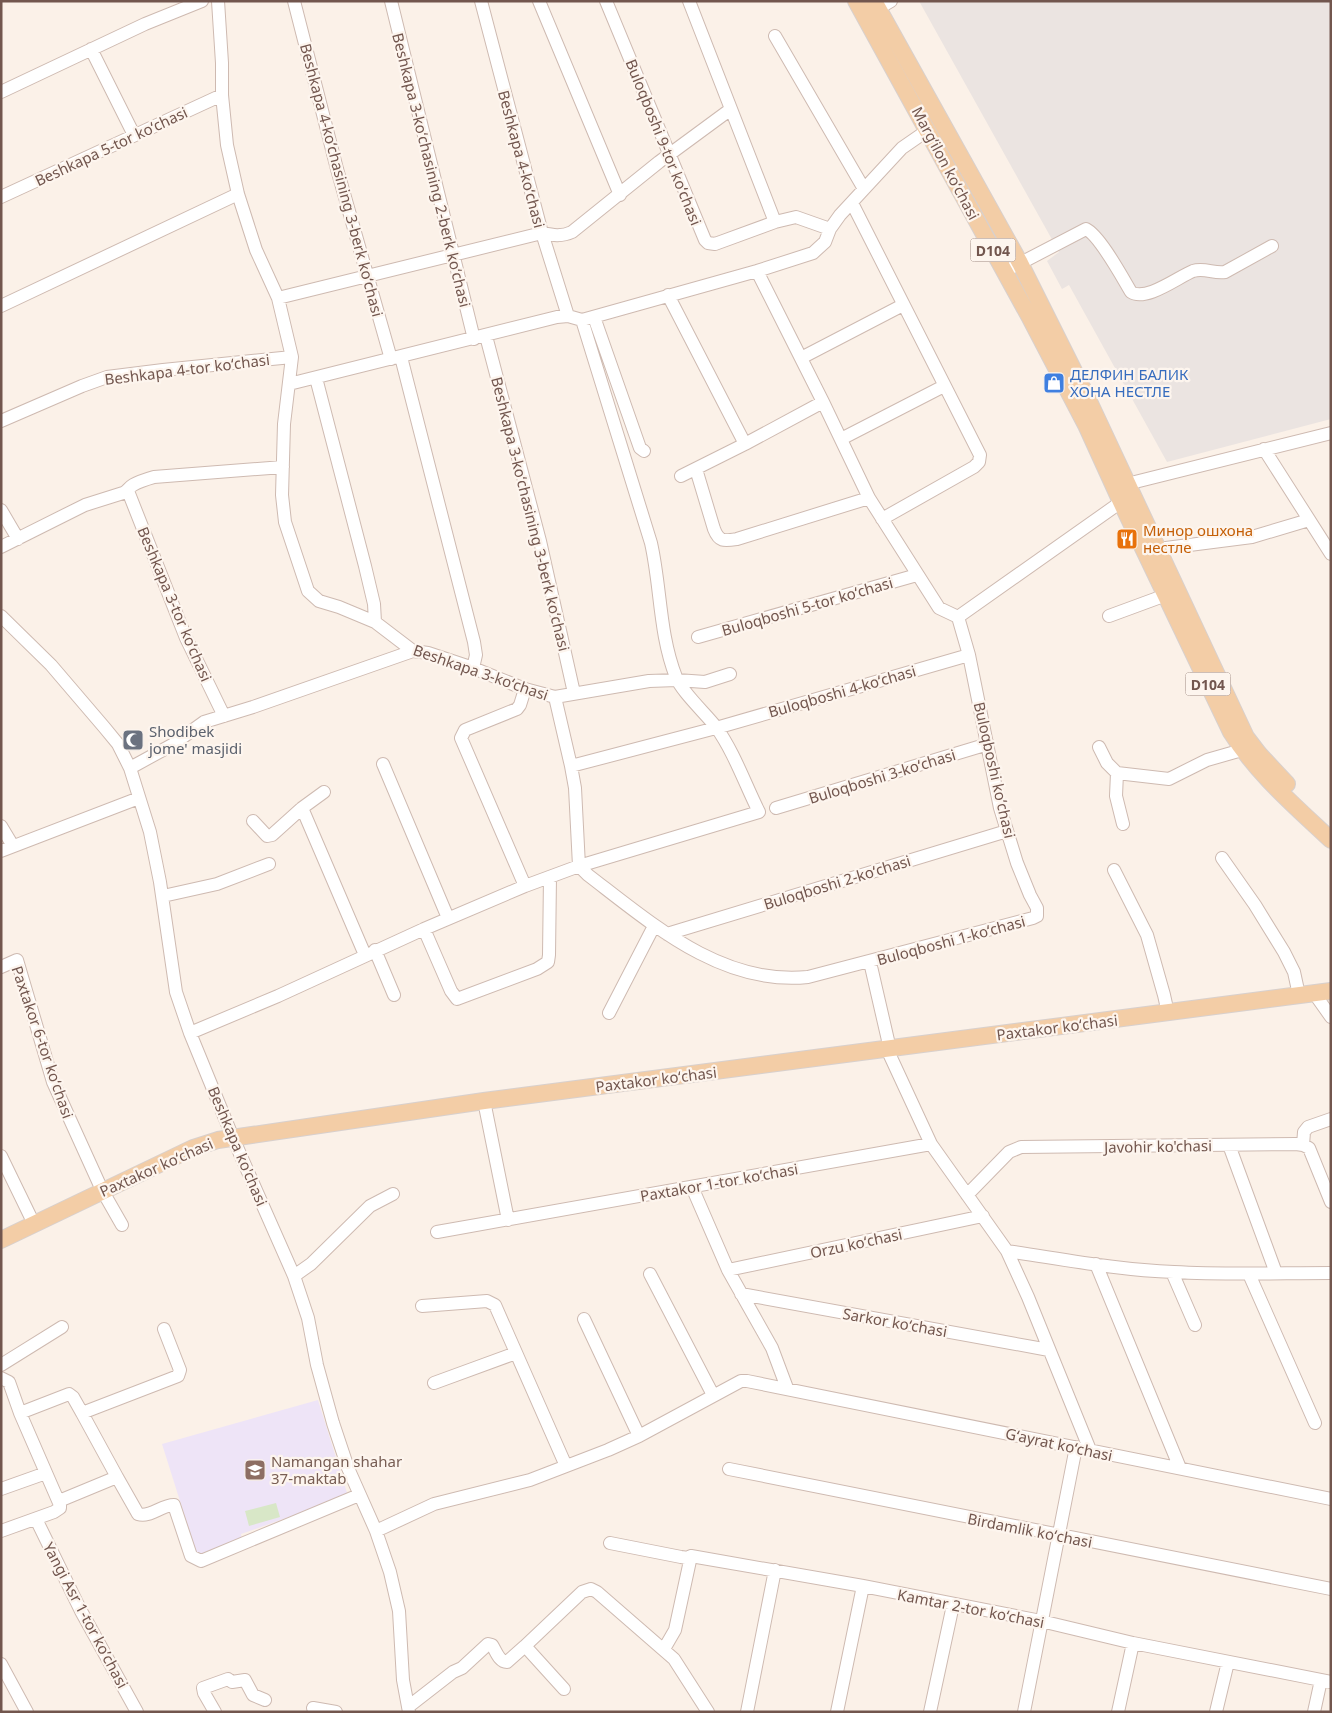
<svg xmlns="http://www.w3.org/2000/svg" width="1332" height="1713" viewBox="0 0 1332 1713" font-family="'Noto Sans',sans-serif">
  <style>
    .industrial { fill: #ebe4e1 }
    .education { fill: #eee4f7 }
    .green { fill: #d8e7c7 }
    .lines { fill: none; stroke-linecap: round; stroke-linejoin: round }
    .minor-casing { stroke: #cebab1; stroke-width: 14 }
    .major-casing { stroke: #d8d0cd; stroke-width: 18 }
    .minor { stroke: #fff; stroke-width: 12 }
    .major { stroke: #f3cda6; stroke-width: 16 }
    .labels { text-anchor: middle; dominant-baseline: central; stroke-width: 4.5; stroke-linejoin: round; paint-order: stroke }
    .shield { fill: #fdf5ee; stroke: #9c867e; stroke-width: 1 }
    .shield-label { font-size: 14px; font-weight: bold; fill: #72564e }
    .street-label { font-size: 15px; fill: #72564e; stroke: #fdf5ee }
    .shop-label { font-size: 15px; fill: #366cbe; stroke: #fdf5ee; text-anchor: start }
    .food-label { font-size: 15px; fill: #c56008; stroke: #fdf5ee; text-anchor: start }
    .worship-label { font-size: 15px; fill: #5b616d; stroke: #fdf5ee; text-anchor: start }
    .education-label { font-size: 15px; fill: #785e54; stroke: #fdf5ee; text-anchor: start }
  </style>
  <rect width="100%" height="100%" fill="#fbf1e8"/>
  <path class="industrial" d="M 919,1 L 1331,1 L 1331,419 L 1167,462 L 1069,285 L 1062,289 L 1047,261 L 1059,252 Z"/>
  <path class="education" d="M 318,1400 L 348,1496 L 241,1534 L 242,1539 L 197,1555 L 162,1444 Z"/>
  <path class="green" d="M 276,1503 L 280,1517 L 249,1526 L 245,1511 Z"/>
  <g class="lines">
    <g class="minor-casing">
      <path id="minor" d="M 218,1 L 222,63 L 222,95 L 227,145 L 238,194 L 256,250 L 278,298 L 292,357 L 284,424 L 282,495 L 285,522 L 308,591 L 319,601 L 339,607 L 375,622 L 413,651 L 428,653 L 473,668 L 525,689 L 555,697 L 649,681 L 677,680 L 705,682 L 730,674
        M 294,1 L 337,169 L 391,359
        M 391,1 L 474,339
        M 481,1 L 542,233 L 568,316
        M 539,1 L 620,195
        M 606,1 L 705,240 L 708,243 L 715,244 L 775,222 L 796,217 L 830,229
        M 689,1 L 775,222
        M 879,8 L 891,1
        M 775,36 L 864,189
        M 91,49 L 134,135
        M 1,92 L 145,24 L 202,1
        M 1,197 L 222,95
        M 852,203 L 980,455 L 979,462 L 974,467 L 882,519
        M 1013,267 L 1086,229 C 1100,236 1122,277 1131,292 C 1146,302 1178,277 1193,271 C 1204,267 1214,274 1225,272 L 1272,246
        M 757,271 L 823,402 L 869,498 L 939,608 L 958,617
        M 668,295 L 745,444
        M 278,298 L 542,233 C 552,235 561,237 572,232 L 659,162 L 731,109
        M 1,306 L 238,194
        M 594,317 L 640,448 L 644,451
        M 486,336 L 540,541 L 574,693
        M 401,357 L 474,642 L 476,655 L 473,668
        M 801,358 L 903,305
        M 316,378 L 365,566 L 374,604 L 375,622
        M 289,384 L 557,317 L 568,316 L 582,320 L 757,271 L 813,253 L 825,242 L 830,229 L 840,215 L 902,148 L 928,130
        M 1,421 L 82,386 L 107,377 L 163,370 L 292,357
        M 841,439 L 944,386
        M 1264,449 L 1331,554
        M 696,469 L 714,529 C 719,542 724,541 737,539 L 869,498
        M 681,476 L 745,444 L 823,402
        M 1127,484 L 1331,433
        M 128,491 L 186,638 L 224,716
        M 1,510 L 18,539
        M 1,547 L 85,505 L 123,493 C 128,491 128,488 133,485 C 140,481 147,479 154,477 L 283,467
        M 1158,549 L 1252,537 L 1309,520
        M 1,616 L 51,665 L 104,727 L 118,744 L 130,768 L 150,832 L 160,882 L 176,992 L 190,1033 L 233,1138 L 294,1276 L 308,1318 L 317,1365 L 333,1423 L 348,1468 L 376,1531 L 390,1572 L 399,1611 L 403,1680 L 409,1712
        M 1109,616 L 1166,595
        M 958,617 L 1121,502
        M 698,637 L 917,575
        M 525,689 L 520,705 L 517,709 L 465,730 L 461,738 L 525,886
        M 555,697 L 571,766 L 575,788 L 579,866 L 588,875 C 652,924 722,986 808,977 L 1033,918 L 1037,916 L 1037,908 L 1030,895 L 1017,863 L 1000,808 L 969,655 L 958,617
        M 1099,747 L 1107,763 L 1117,773 L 1169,779 L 1207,760 L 1242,750
        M 383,764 L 448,918
        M 571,766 L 716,728 L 969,655
        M 130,768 L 172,745 L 204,722 L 253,707 L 413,651
        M 1117,773 L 1116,796 L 1123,824
        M 302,808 L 365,955
        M 776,808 L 988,744
        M 253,821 L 267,836 L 272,835 L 302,808 L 324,792
        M 1,826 L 13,846
        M 1,851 L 139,798
        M 1222,858 L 1255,905 L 1284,952 L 1294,972 L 1299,995
        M 1114,870 L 1147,935 L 1164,995 L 1168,1013
        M 163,896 L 217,884 L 269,864
        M 424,929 L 451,991 L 457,999 L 537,969 L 548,962 L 549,955 L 550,877
        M 667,934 L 1007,831
        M 375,950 L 394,995
        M 870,962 L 890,1049
        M 1,967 L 17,960 L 53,1082 L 102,1190 L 122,1225
        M 1314,993 L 1331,1017
        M 609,1013 L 654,926
        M 190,1033 L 278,996 L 424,929 L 525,886 L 579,866 L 759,812 C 745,784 734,752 716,727 C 706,714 681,691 676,677 C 659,634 661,587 651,543 L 582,320
        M 887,1049 L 931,1144 L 1007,1251 L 1028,1297 L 1090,1450
        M 484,1101 L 508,1220
        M 1229,1145 L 1276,1273
        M 1303,1145 L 1304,1132 L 1308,1127 L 1331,1119
        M 1,1156 L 34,1224
        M 692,1187 L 728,1270 L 772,1348 L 787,1388
        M 967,1195 L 1009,1152 L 1021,1147 L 1296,1144 L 1303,1145 L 1309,1148 L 1331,1202
        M 437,1232 L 931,1144
        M 1007,1251 C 1062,1259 1118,1270 1174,1272 C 1226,1275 1279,1273 1331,1273
        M 1096,1264 L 1180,1468
        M 728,1270 L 983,1216
        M 1172,1272 L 1195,1325
        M 650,1274 L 713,1395
        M 1249,1274 L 1315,1423
        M 294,1276 L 311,1264 L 370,1206 L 393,1194
        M 741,1294 L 1049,1350
        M 422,1306 L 487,1301 L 495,1305 L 566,1466
        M 584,1319 L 639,1436
        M 1,1365 L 62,1327
        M 1,1378 L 9,1382 L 20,1413 L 60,1505 L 60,1508 L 54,1512 L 1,1531
        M 434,1383 L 516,1353
        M 20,1413 L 69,1394 L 73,1397 L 82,1413
        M 729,1469 L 1331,1589
        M 117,1477 L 138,1514 C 150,1518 161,1505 174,1505 L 191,1556 L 201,1561 L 359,1495
        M 1,1489 L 46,1473
        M 59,1501 L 117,1477 L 82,1413 L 178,1376 L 180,1370 L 164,1329
        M 36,1519 L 81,1611 L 137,1712
        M 376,1531 L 434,1504 L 530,1480 L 608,1450 L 639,1436 L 741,1381 L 747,1381 L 1331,1499
        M 610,1543 L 681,1557 L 688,1558 L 691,1556 L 863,1586 L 1041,1621 L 1133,1643 L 1331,1682
        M 664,1649 L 675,1630 L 691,1556
        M 1,1664 L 27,1712
        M 564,1689 L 525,1646 L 582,1592 L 591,1589 L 597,1592 L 674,1659 L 708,1712
        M 408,1707 L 453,1672 L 462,1668 L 488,1644 L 492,1645 C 496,1651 499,1662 507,1662 L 525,1646
        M 313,1708 L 336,1712
        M 215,1712 L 204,1693 L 203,1688 L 228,1679 L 232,1682 L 245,1680 L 253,1695 L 265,1700
        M 747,1712 L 775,1570
        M 837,1712 L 863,1586
        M 930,1712 L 953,1605
        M 1024,1712 L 1076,1447
        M 1118,1712 L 1133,1643
        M 1216,1712 L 1228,1662
        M 1314,1712 L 1321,1680"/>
    </g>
    <g class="major-casing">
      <path id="major" d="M 856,1 L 1029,316 L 1086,425 L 1121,502 L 1231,732 C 1257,774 1295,806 1331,840
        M 874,1 L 1020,263 L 1086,395 L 1246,737 L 1259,754 L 1287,784
        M 1,1240 L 193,1148 L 218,1140 L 484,1101 L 1331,991"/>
    </g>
    <use href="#minor" class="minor"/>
    <use href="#major" class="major"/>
  </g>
  <defs>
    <g id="shop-square" transform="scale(1.125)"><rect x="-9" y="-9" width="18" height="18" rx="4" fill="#3f7fe0" stroke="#fdf5ee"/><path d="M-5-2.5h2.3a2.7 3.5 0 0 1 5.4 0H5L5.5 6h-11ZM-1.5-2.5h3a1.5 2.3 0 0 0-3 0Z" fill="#fff"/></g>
    <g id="restaurant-square" transform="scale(1.125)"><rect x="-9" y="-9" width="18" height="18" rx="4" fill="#e8710a" stroke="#fdf5ee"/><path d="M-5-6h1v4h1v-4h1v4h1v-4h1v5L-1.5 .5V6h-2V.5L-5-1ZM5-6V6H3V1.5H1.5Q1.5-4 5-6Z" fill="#fff"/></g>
    <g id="mosque-square" transform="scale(1.125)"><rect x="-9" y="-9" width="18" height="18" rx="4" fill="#6b7280" stroke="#fdf5ee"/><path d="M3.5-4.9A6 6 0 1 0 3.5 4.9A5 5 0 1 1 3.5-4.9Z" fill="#fff"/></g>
    <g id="school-square" transform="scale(1.125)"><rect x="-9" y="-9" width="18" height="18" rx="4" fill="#8d6e63" stroke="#fdf5ee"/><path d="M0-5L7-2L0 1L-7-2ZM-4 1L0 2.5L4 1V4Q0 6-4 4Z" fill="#fff"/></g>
  </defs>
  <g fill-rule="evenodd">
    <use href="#shop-square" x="1054" y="383"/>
    <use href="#restaurant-square" x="1127" y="539"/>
    <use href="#mosque-square" x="133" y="740"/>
    <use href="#school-square" x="255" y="1470"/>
  </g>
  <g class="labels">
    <g class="shield">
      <rect x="970.5" y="238.5" width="45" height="23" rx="4"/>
      <rect x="1185.5" y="672.5" width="45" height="23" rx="4"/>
    </g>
    <g class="shield-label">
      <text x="993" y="250">D104</text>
      <text x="1208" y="684">D104</text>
    </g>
    <g class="street-label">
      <text transform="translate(664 142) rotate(68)">Buloqboshi 9-tor koʻchasi</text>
      <text transform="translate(111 146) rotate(-25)">Beshkapa 5-tor koʻchasi</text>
      <text transform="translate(522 159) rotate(75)">Beshkapa 4-koʻchasi</text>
      <text transform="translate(946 163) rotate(62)">Margʻilon koʻchasi</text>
      <text transform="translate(432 170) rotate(76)">Beshkapa 3-koʻchasining 2-berk koʻchasi</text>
      <text transform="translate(342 180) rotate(75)">Beshkapa 4-koʻchasining 3-berk koʻchasi</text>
      <text transform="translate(187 369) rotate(-7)">Beshkapa 4-tor koʻchasi</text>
      <text transform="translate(531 514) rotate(76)">Beshkapa 3-koʻchasining 3-berk koʻchasi</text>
      <text transform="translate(175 604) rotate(67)">Beshkapa 3-tor koʻchasi</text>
      <text transform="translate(807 606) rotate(-16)">Buloqboshi 5-tor koʻchasi</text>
      <text transform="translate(481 672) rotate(19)">Beshkapa 3-koʻchasi</text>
      <text transform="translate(842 691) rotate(-16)">Buloqboshi 4-koʻchasi</text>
      <text transform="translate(995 770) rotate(77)">Buloqboshi koʻchasi</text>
      <text transform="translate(882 776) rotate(-17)">Buloqboshi 3-koʻchasi</text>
      <text transform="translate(837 882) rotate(-17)">Buloqboshi 2-koʻchasi</text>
      <text transform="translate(951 940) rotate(-15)">Buloqboshi 1-koʻchasi</text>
      <text transform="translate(1057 1027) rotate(-7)">Paxtakor koʻchasi</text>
      <text transform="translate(43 1042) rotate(71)">Paxtakor 6-tor koʻchasi</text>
      <text transform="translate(656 1079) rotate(-7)">Paxtakor koʻchasi</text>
      <text transform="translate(238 1146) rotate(67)">Beshkapa ko'chasi</text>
      <text transform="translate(1158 1146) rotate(-1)">Javohir ko'chasi</text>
      <text transform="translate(156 1167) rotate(-24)">Paxtakor koʻchasi</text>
      <text transform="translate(719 1182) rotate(-10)">Paxtakor 1-tor koʻchasi</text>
      <text transform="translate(856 1243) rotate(-12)">Orzu koʻchasi</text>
      <text transform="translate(895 1322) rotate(10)">Sarkor koʻchasi</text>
      <text transform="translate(1059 1444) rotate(12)">Gʻayrat koʻchasi</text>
      <text transform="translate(1030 1530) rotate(11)">Birdamlik koʻchasi</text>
      <text transform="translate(971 1608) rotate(11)">Kamtar 2-tor koʻchasi</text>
      <text transform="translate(86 1615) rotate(62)">Yangi Asr 1-tor koʼchasi</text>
    </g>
    <g class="shop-label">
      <text x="1070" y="374">ДЕЛФИН БАЛИК<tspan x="1070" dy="17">ХОНА НЕСТЛЕ</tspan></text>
    </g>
    <g class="food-label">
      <text x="1143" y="530">Минор ошхона<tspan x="1143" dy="17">нестле</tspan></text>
    </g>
    <g class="worship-label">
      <text x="149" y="731">Shodibek<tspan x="149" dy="17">jome' masjidi</tspan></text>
    </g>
    <g class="education-label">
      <text x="271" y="1461">Namangan shahar<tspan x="271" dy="17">37-maktab</tspan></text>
    </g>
  </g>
  <rect width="1332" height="1713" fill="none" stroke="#72564e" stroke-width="5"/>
</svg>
